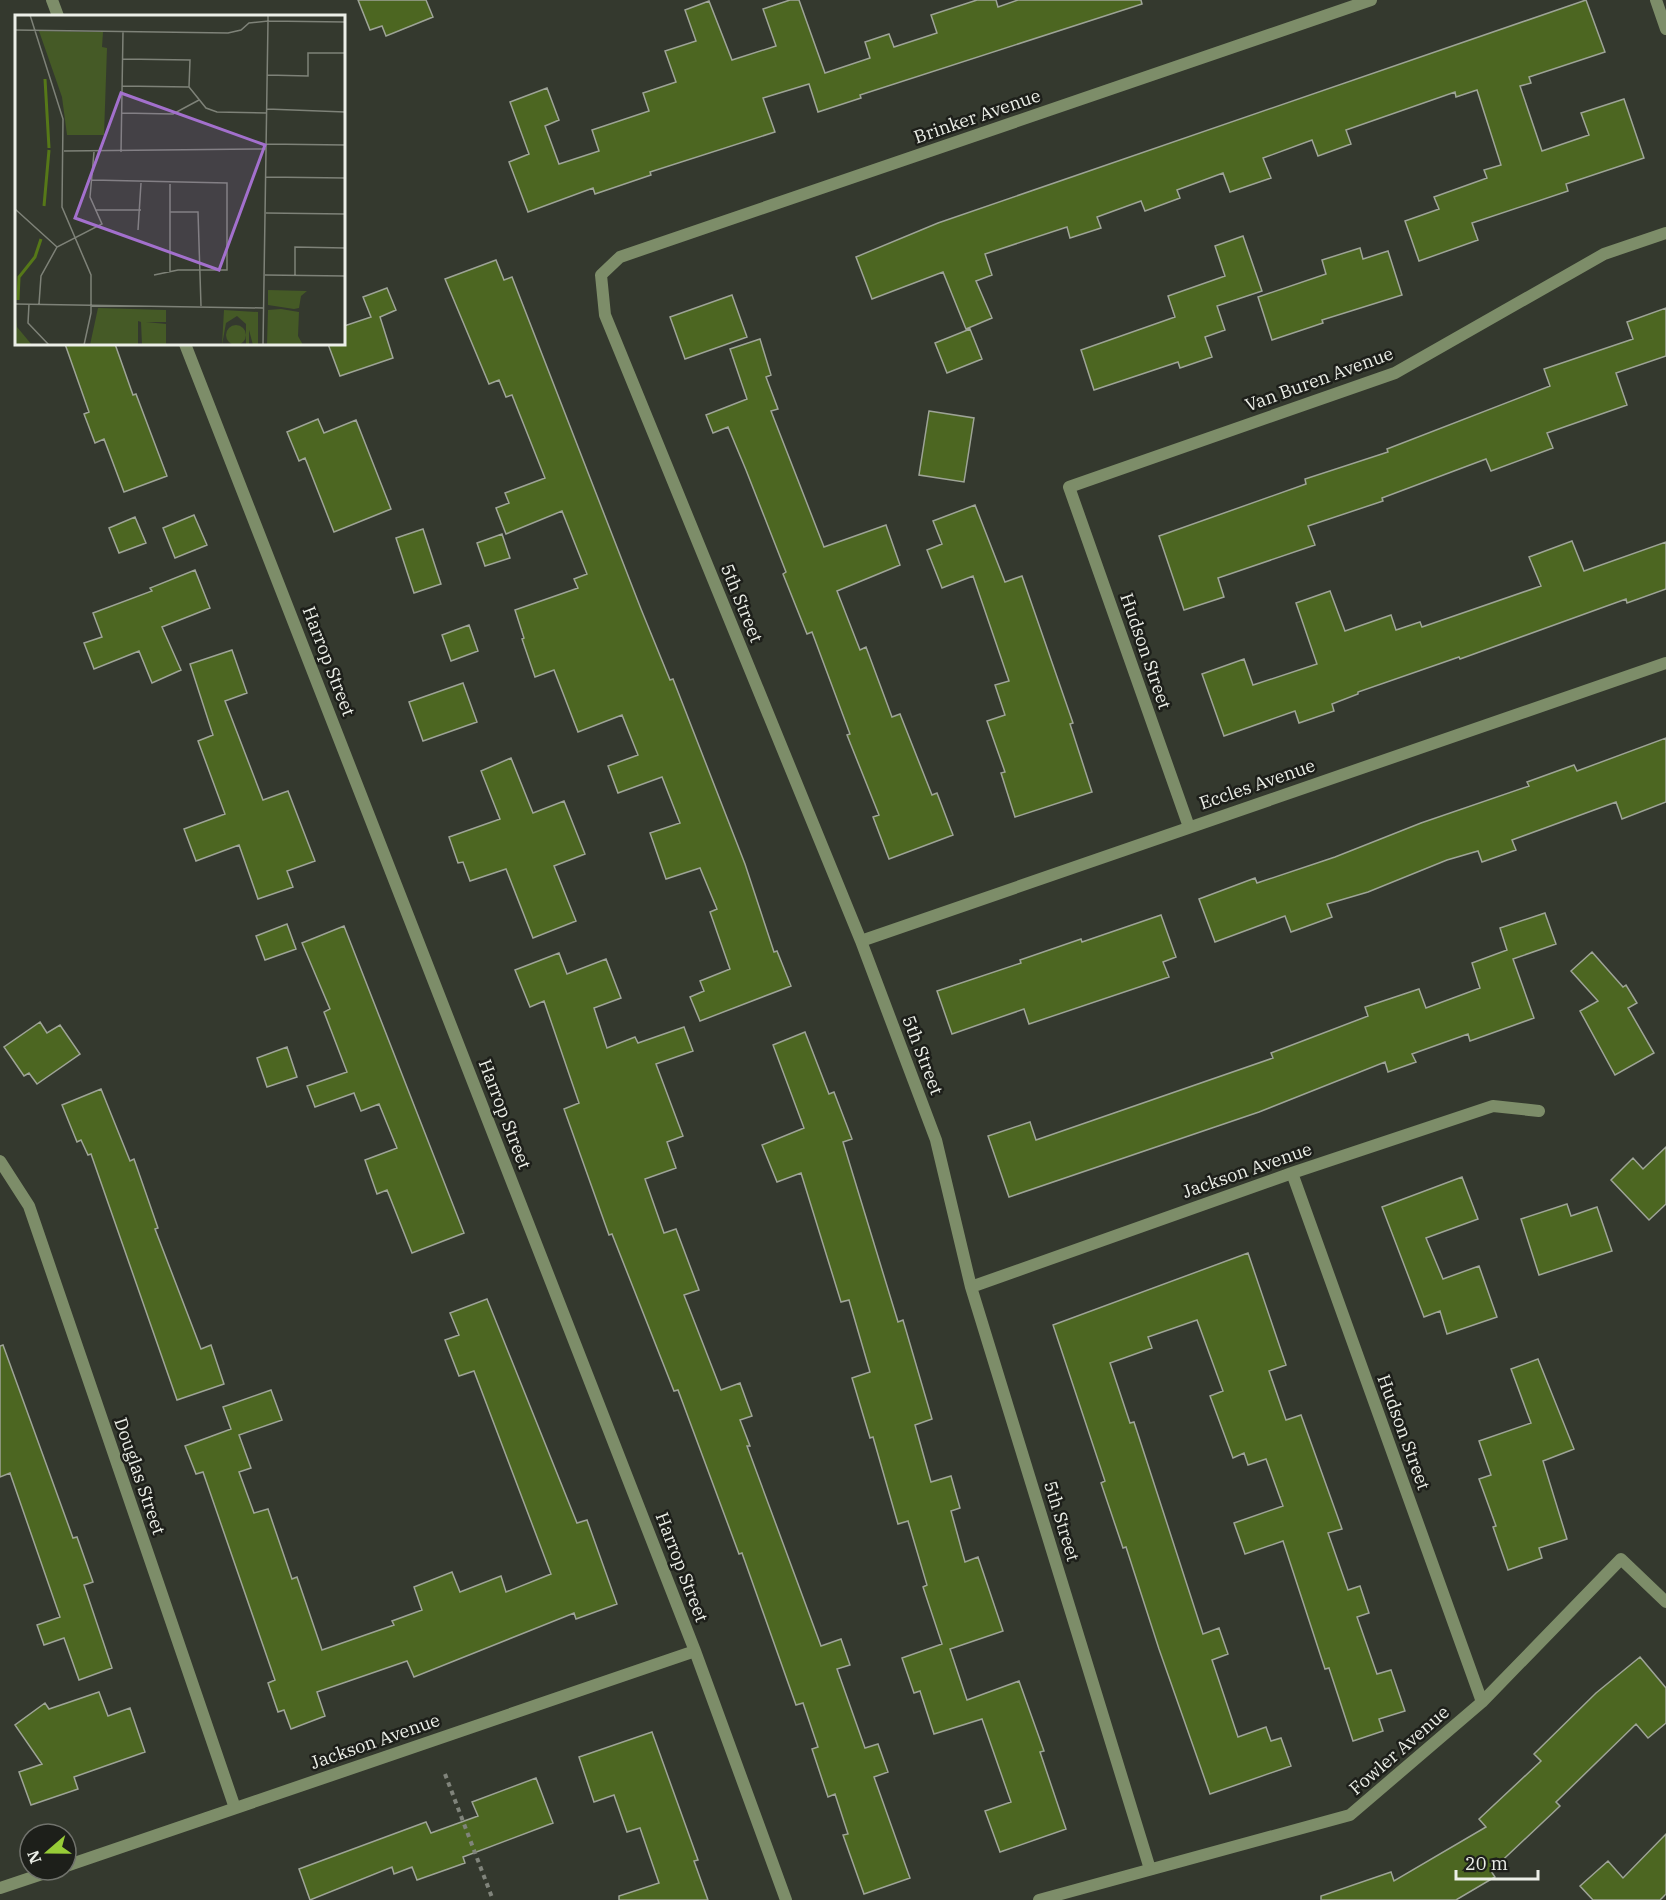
<svg xmlns="http://www.w3.org/2000/svg" width="1666" height="1900" viewBox="0 0 1666 1900" font-family="'IBM Plex Serif',serif">
  <style>
    .building { fill: #4c6621; stroke: #9ea497; stroke-width: 1.5 }
    .lines { fill: none; stroke-linecap: round; stroke-linejoin: round }
    .path { stroke: #80847b; stroke-width: 4; stroke-dasharray: 4.5 4.5; stroke-linecap: butt }
    .street { stroke: #7d8d69; stroke-width: 12 }
    .labels { text-anchor: middle; dominant-baseline: central; stroke-width: 5; stroke-linejoin: round; paint-order: stroke }
    .street-label { font-size: 18px; fill: #ecefe8; stroke: #1d1f1a }
    .inset-river { fill: none; stroke: #567818; stroke-width: 3 }
    .inset-road { fill: none; stroke: #7e8278; stroke-width: 1.5 }
    .view { fill: #a370cd; fill-opacity: 0.15; stroke: #a370cd; stroke-width: 3 }
    .inset-edge { fill: none; stroke: #ecefe8; stroke-width: 3 }
  </style>
  <rect width="100%" height="100%" fill="#34392e"/>
  <path class="building" d="M 358,0 L 426,0 L 433,17 L 386,36 L 382,26 L 370,30 Z
    M 790,0 L 799,0 L 825,73 L 870,58 L 865,42 L 889,34 L 894,47 L 937,33 L 931,15 L 977,0 L 996,0 L 998,7 L 1018,0 L 1141,0 L 1142,4 L 860,95 L 861,98 L 818,112 L 809,84 L 763,98 L 775,132 L 650,172 L 651,175 L 595,194 L 593,188 L 528,212 L 509,162 L 529,154 L 510,102 L 547,88 L 559,120 L 545,126 L 559,164 L 599,151 L 592,130 L 649,111 L 643,93 L 676,82 L 665,51 L 696,41 L 685,10 L 709,1 L 732,60 L 776,46 L 763,9 Z
    M 1586,0 L 1605,52 L 1529,77 L 1531,83 L 1520,86 L 1542,151 L 1589,135 L 1581,113 L 1624,99 L 1644,158 L 1566,184 L 1568,191 L 1472,223 L 1478,240 L 1419,261 L 1405,221 L 1439,209 L 1434,197 L 1487,178 L 1484,170 L 1501,165 L 1477,90 L 1456,97 L 1455,92 L 1346,130 L 1351,144 L 1318,156 L 1312,140 L 1263,158 L 1271,178 L 1230,192 L 1223,173 L 1177,190 L 1180,198 L 1145,211 L 1141,201 L 1097,217 L 1101,228 L 1070,238 L 1067,227 L 985,254 L 992,275 L 976,281 L 992,318 L 966,329 L 943,272 L 872,299 L 856,257 L 938,223 Z
    M 1243,236 L 1262,291 L 1217,306 L 1225,330 L 1205,337 L 1212,357 L 1180,368 L 1178,362 L 1094,390 L 1081,350 L 1175,317 L 1168,296 L 1225,276 L 1215,246 Z
    M 1360,248 L 1363,259 L 1388,251 L 1402,295 L 1322,320 L 1323,323 L 1272,340 L 1258,297 L 1326,274 L 1322,260 Z
    M 496,260 L 504,280 L 512,277 L 641,609 L 670,680 L 673,679 L 745,864 L 774,952 L 777,951 L 791,986 L 700,1021 L 690,997 L 704,991 L 700,981 L 730,969 L 710,912 L 717,909 L 700,868 L 666,879 L 650,833 L 680,823 L 662,777 L 618,793 L 608,766 L 638,755 L 622,715 L 578,732 L 554,670 L 535,677 L 522,639 L 524,638 L 515,610 L 578,588 L 574,579 L 587,574 L 562,511 L 506,534 L 496,508 L 509,503 L 505,493 L 545,478 L 512,395 L 506,397 L 499,380 L 489,384 L 445,279 Z
    M 387,288 L 396,310 L 380,317 L 393,358 L 340,376 L 328,344 L 344,344 L 344,326 L 371,317 L 363,297 Z
    M 732,295 L 747,337 L 685,359 L 670,317 Z
    M 1666,308 L 1666,356 L 1616,373 L 1627,405 L 1547,433 L 1553,448 L 1491,471 L 1486,459 L 1382,498 L 1383,501 L 1308,526 L 1315,545 L 1218,578 L 1224,597 L 1184,610 L 1159,536 L 1306,484 L 1305,479 L 1388,452 L 1387,449 L 1550,386 L 1544,369 L 1633,339 L 1627,322 Z
    M 970,329 L 982,359 L 947,373 L 935,343 Z
    M 760,339 L 771,375 L 766,377 L 778,409 L 771,411 L 824,547 L 886,525 L 900,565 L 837,591 L 860,650 L 866,647 L 892,717 L 900,714 L 932,795 L 937,793 L 953,835 L 889,859 L 873,817 L 879,815 L 847,735 L 850,734 L 812,632 L 807,634 L 783,574 L 786,572 L 746,470 L 728,427 L 713,433 L 706,415 L 747,399 L 730,349 Z
    M 65,344 L 115,344 L 133,395 L 136,394 L 167,476 L 124,492 L 104,439 L 95,443 L 84,414 L 89,412 Z
    M 929,411 L 974,418 L 964,482 L 919,475 Z
    M 318,419 L 324,433 L 356,420 L 391,509 L 334,532 L 305,458 L 299,461 L 287,432 Z
    M 975,505 L 1005,582 L 1022,576 L 1073,723 L 1070,724 L 1092,792 L 1015,817 L 1001,773 L 1005,772 L 987,721 L 1005,715 L 995,685 L 1009,681 L 973,576 L 942,588 L 927,550 L 942,544 L 933,521 Z
    M 194,515 L 207,545 L 175,558 L 163,528 Z
    M 135,517 L 146,543 L 119,553 L 109,528 Z
    M 423,529 L 441,584 L 414,593 L 396,538 Z
    M 502,534 L 510,558 L 485,566 L 477,543 Z
    M 1572,541 L 1584,571 L 1666,542 L 1666,589 L 1627,603 L 1626,599 L 1460,659 L 1459,657 L 1358,692 L 1358,694 L 1332,704 L 1334,711 L 1299,723 L 1295,711 L 1224,736 L 1202,674 L 1244,659 L 1253,685 L 1317,664 L 1296,603 L 1330,591 L 1345,631 L 1391,615 L 1396,630 L 1420,622 L 1422,627 L 1541,586 L 1529,557 Z
    M 195,570 L 210,608 L 162,627 L 181,670 L 152,683 L 139,651 L 94,669 L 84,643 L 102,637 L 93,613 L 152,591 L 150,588 Z
    M 469,625 L 478,651 L 451,661 L 442,635 Z
    M 232,650 L 247,693 L 225,701 L 263,800 L 288,791 L 315,861 L 287,871 L 293,887 L 258,899 L 239,845 L 196,861 L 184,829 L 225,814 L 198,741 L 213,735 L 190,664 Z
    M 463,683 L 477,722 L 423,741 L 409,702 Z
    M 1666,738 L 1666,802 L 1622,819 L 1616,802 L 1512,840 L 1516,850 L 1482,862 L 1478,851 L 1447,860 L 1368,892 L 1327,904 L 1332,917 L 1291,932 L 1285,916 L 1215,942 L 1199,899 L 1255,878 L 1257,883 L 1335,857 L 1421,823 L 1529,786 L 1527,782 L 1574,765 L 1577,771 Z
    M 511,758 L 533,813 L 564,801 L 585,854 L 554,866 L 576,921 L 533,938 L 506,869 L 470,881 L 463,862 L 458,863 L 449,837 L 500,819 L 481,771 Z
    M 1545,913 L 1556,944 L 1513,959 L 1534,1018 L 1470,1041 L 1468,1034 L 1412,1054 L 1416,1062 L 1388,1072 L 1385,1062 L 1259,1112 L 1009,1197 L 988,1136 L 1030,1122 L 1036,1140 L 1273,1058 L 1271,1053 L 1368,1016 L 1365,1007 L 1419,989 L 1426,1008 L 1480,988 L 1472,963 L 1507,950 L 1500,928 Z
    M 1161,915 L 1176,957 L 1163,962 L 1169,977 L 1029,1024 L 1024,1009 L 952,1034 L 937,991 L 1021,963 L 1020,960 L 1081,939 L 1082,942 Z
    M 287,924 L 296,949 L 265,960 L 256,936 Z
    M 344,926 L 464,1233 L 412,1253 L 387,1190 L 377,1194 L 365,1160 L 397,1148 L 379,1104 L 361,1111 L 354,1093 L 315,1107 L 307,1086 L 347,1072 L 324,1012 L 330,1009 L 302,943 Z
    M 1592,952 L 1623,987 L 1626,985 L 1637,1003 L 1628,1008 L 1654,1053 L 1615,1075 L 1580,1011 L 1598,1001 L 1571,971 Z
    M 559,953 L 567,974 L 606,959 L 621,998 L 594,1008 L 607,1048 L 635,1037 L 638,1043 L 684,1027 L 693,1051 L 656,1064 L 683,1136 L 667,1142 L 676,1168 L 645,1179 L 664,1233 L 676,1229 L 699,1290 L 684,1295 L 721,1390 L 740,1383 L 752,1416 L 740,1420 L 750,1446 L 747,1446 L 821,1646 L 841,1639 L 850,1665 L 837,1669 L 865,1748 L 878,1744 L 888,1772 L 874,1777 L 910,1878 L 864,1894 L 843,1835 L 848,1834 L 835,1794 L 828,1797 L 812,1749 L 818,1747 L 803,1703 L 796,1705 L 742,1553 L 739,1554 L 678,1390 L 674,1391 L 612,1234 L 609,1235 L 564,1109 L 579,1103 L 544,1001 L 530,1007 L 515,970 Z
    M 40,1022 L 47,1033 L 60,1025 L 80,1054 L 37,1084 L 29,1073 L 24,1076 L 4,1047 Z
    M 805,1032 L 829,1094 L 834,1092 L 852,1139 L 843,1142 L 898,1322 L 903,1320 L 932,1419 L 915,1425 L 931,1482 L 951,1476 L 960,1508 L 951,1511 L 965,1562 L 978,1557 L 1003,1631 L 950,1649 L 967,1700 L 1019,1681 L 1044,1751 L 1040,1752 L 1066,1829 L 1000,1852 L 985,1811 L 1011,1802 L 982,1719 L 934,1734 L 920,1691 L 914,1693 L 902,1658 L 942,1644 L 923,1587 L 927,1585 L 908,1521 L 898,1524 L 873,1437 L 870,1438 L 852,1378 L 870,1372 L 849,1300 L 841,1302 L 801,1173 L 777,1182 L 762,1145 L 804,1128 L 773,1045 Z
    M 287,1047 L 297,1077 L 267,1087 L 257,1058 Z
    M 101,1089 L 130,1161 L 134,1159 L 158,1228 L 155,1229 L 201,1349 L 211,1345 L 224,1384 L 177,1400 L 91,1154 L 88,1155 L 81,1140 L 77,1142 L 62,1105 Z
    M 1666,1147 L 1666,1204 L 1649,1220 L 1611,1180 L 1633,1158 L 1643,1169 Z
    M 1462,1177 L 1478,1219 L 1426,1238 L 1443,1279 L 1479,1266 L 1497,1317 L 1447,1334 L 1440,1311 L 1424,1317 L 1382,1207 Z
    M 1567,1204 L 1571,1216 L 1597,1207 L 1612,1251 L 1539,1275 L 1521,1219 Z
    M 1248,1253 L 1286,1365 L 1269,1371 L 1286,1420 L 1301,1415 L 1342,1529 L 1328,1533 L 1348,1590 L 1360,1586 L 1369,1613 L 1357,1617 L 1377,1674 L 1391,1670 L 1405,1711 L 1379,1719 L 1383,1731 L 1353,1741 L 1329,1668 L 1325,1669 L 1283,1541 L 1245,1554 L 1234,1523 L 1283,1506 L 1266,1459 L 1248,1465 L 1244,1453 L 1233,1458 L 1210,1396 L 1223,1391 L 1197,1320 L 1148,1337 L 1152,1348 L 1110,1363 L 1130,1423 L 1134,1422 L 1203,1634 L 1219,1628 L 1228,1654 L 1212,1660 L 1238,1737 L 1266,1727 L 1271,1741 L 1281,1738 L 1291,1766 L 1210,1794 L 1159,1649 L 1126,1547 L 1123,1548 L 1101,1483 L 1105,1481 L 1053,1325 Z
    M 487,1299 L 577,1523 L 587,1520 L 617,1604 L 576,1619 L 574,1613 L 414,1677 L 407,1661 L 317,1692 L 325,1716 L 291,1729 L 284,1710 L 278,1712 L 268,1683 L 275,1680 L 203,1472 L 196,1474 L 185,1446 L 231,1429 L 223,1407 L 271,1390 L 282,1420 L 239,1435 L 251,1468 L 239,1472 L 254,1513 L 268,1509 L 292,1579 L 297,1577 L 322,1650 L 394,1625 L 392,1621 L 422,1610 L 414,1587 L 452,1572 L 460,1592 L 501,1576 L 506,1592 L 551,1574 L 474,1371 L 459,1376 L 445,1340 L 459,1335 L 450,1313 Z
    M 3,1345 L 73,1538 L 77,1537 L 93,1582 L 84,1585 L 112,1668 L 79,1680 L 64,1638 L 44,1645 L 37,1625 L 60,1617 L 10,1473 L 0,1477 L 0,1346 Z
    M 1538,1359 L 1574,1449 L 1543,1461 L 1567,1539 L 1539,1548 L 1542,1558 L 1508,1570 L 1493,1527 L 1496,1526 L 1479,1479 L 1491,1475 L 1479,1441 L 1531,1423 L 1511,1369 Z
    M 1640,1657 L 1666,1688 L 1666,1723 L 1648,1738 L 1636,1724 L 1556,1802 L 1560,1806 L 1491,1871 L 1495,1877 L 1456,1900 L 1321,1900 L 1321,1896 L 1391,1872 L 1394,1881 L 1486,1827 L 1479,1819 L 1541,1761 L 1534,1754 L 1596,1693 Z
    M 99,1692 L 108,1716 L 130,1708 L 145,1752 L 74,1777 L 78,1789 L 31,1805 L 19,1772 L 42,1764 L 15,1725 L 45,1703 L 49,1709 Z
    M 652,1732 L 698,1860 L 694,1861 L 708,1900 L 619,1900 L 619,1896 L 659,1883 L 640,1828 L 627,1832 L 614,1795 L 594,1802 L 579,1757 Z
    M 536,1778 L 553,1823 L 463,1857 L 465,1863 L 417,1880 L 412,1867 L 394,1874 L 392,1867 L 310,1900 L 299,1869 L 426,1822 L 431,1833 L 478,1816 L 472,1802 Z
    M 1666,1834 L 1666,1894 L 1660,1900 L 1593,1900 L 1580,1886 L 1608,1861 L 1623,1878 Z"/>
  <g class="lines">
    <path class="path" d="M 445,1774 L 493,1900"/>
    <path class="street" d="M 52,0 L 58,16
      M 1656,0 L 1666,29
      M 185,344 L 695,1651 L 786,1900
      M 1189,827 L 1069,487 L 1395,373 L 1604,254 L 1666,233
      M 861,941 L 1666,663
      M 0,1161 L 29,1206 L 235,1808
      M 1292,1173 L 1482,1702
      M 971,1287 L 1292,1173 L 1493,1106 L 1539,1111
      M 66,1866 L 695,1651
      M 1150,1869 L 971,1287 L 936,1140 L 861,941 L 605,315 L 601,275 L 620,257 L 1371,0
      M 0,1888 L 54,1870
      M 1039,1900 L 1350,1815 L 1482,1702 L 1621,1559 L 1666,1602"/>
  </g>
  <g class="labels">
    <g class="street-label">
      <text transform="translate(977 116) rotate(-19)">Brinker Avenue</text>
      <text transform="translate(1319 379) rotate(-20)">Van Buren Avenue</text>
      <text transform="translate(742 603) rotate(68)">5th Street</text>
      <text transform="translate(1146 651) rotate(71)">Hudson Street</text>
      <text transform="translate(329 661) rotate(69)">Harrop Street</text>
      <text transform="translate(1257 784) rotate(-19)">Eccles Avenue</text>
      <text transform="translate(923 1055) rotate(69)">5th Street</text>
      <text transform="translate(505 1114) rotate(69)">Harrop Street</text>
      <text transform="translate(1247 1170) rotate(-19)">Jackson Avenue</text>
      <text transform="translate(1404 1432) rotate(70)">Hudson Street</text>
      <text transform="translate(140 1476) rotate(71)">Douglas Street</text>
      <text transform="translate(1062 1521) rotate(73)">5th Street</text>
      <text transform="translate(682 1567) rotate(69)">Harrop Street</text>
      <text transform="translate(375 1741) rotate(-19)">Jackson Avenue</text>
      <text transform="translate(1399 1750) rotate(-41)">Fowler Avenue</text>
    </g>
  </g>
  <g transform="translate(15 15)">
    <rect width="330" height="330" fill="#34392e"/>
    <path d="M 24,16 L 88,17 L 87,32 L 92,33 L 89,120 L 52,120 L 47,82 ZM 253,275 L 292,276 L 286,281 L 284,293 L 279,294 L 253,290 ZM 0,291 L 2,312 L 17,330 L 0,330 ZM 83,293 L 151,295 L 151,307 L 131,307 L 151,309 L 151,330 L 127,330 L 126,307 L 123,306 L 123,330 L 75,330 ZM 266,294 L 284,297 L 283,321 L 288,330 L 252,330 L 253,295 ZM 209,295 L 243,297 L 243,330 L 238,330 L 234,315 L 234,330 L 231,330 L 231,309 L 222,301 L 211,308 L 207,330 ZM211 320a10 10 0 1 1 20 0a10 10 0 1 1-20 0Z" fill="#455a26"/>
    <path class="inset-river" d="M 30,64 L 34,133M 29,191 L 34,135M 3,285 L 4,262 L 20,242 L 26,224"/>
    <path class="inset-road" d="M 15,0 L 48,104 L 47,192 L 76,260 L 76,298 L 69,330M 253,0 L 253,6 L 330,7M 0,15 L 213,18 L 226,15 L 234,8 L 253,6 L 248,330M 108,44 L 175,45 L 174,72 L 191,93 L 202,97 L 252,98M 252,60 L 293,61 L 293,38 L 330,38M 107,71 L 174,72M 252,94 L 330,97M 107,98 L 158,99 L 184,85M 251,129 L 330,130M 49,136 L 251,134M 106,137 L 108,17M 251,162 L 330,163M 77,165 L 212,168 L 212,255 L 163,255 L 139,260M 155,169 L 155,257M 0,194 L 42,232M 80,195 L 126,195M 155,197 L 183,197 L 186,291M 251,198 L 330,199M 123,215 L 126,168M 250,260 L 330,261M 280,261 L 280,232 L 330,233M 0,289 L 248,293M 14,289 L 13,308 L 34,330M 24,289 L 26,261 L 42,232 L 87,209 L 75,182 L 79,137"/>
    <path class="view" d="M 106,78 L 250,130 L 204,255 L 60,203 Z"/>
    <rect width="330" height="330" class="inset-edge"/>
  </g>
  <g transform="translate(48 1852) rotate(250)"><circle r="28" fill="#1d1f1a" stroke="#70726c" stroke-width="1.5"/>
  <path d="M0-4.5L10 22L0 15L-10 22Z" fill="#97cc38"/>
  <text y="-9" font-size="16" font-weight="bold" text-anchor="middle" fill="#ecefe8">N</text>
  </g>
  <path d="M1456 1870v9h82v-9" fill="none" stroke="#ecefe8" stroke-width="3"/>
  <text x="1465" y="1870" font-size="18" fill="#ecefe8" stroke="#1d1f1a" stroke-width="4.5" paint-order="stroke">20 m</text>
</svg>
